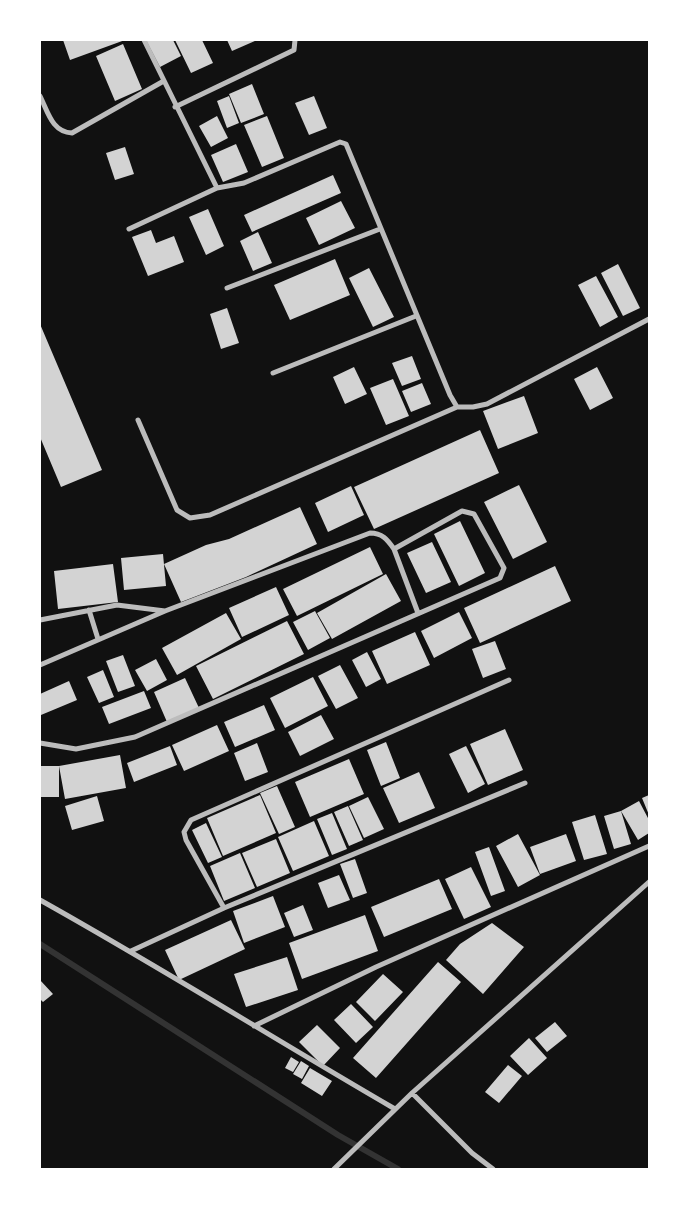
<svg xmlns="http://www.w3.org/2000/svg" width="689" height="1209" viewBox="0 0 689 1209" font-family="'Noto Sans',sans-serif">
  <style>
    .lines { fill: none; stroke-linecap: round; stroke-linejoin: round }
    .stream { stroke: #333; stroke-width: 6 }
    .building { fill: #d3d3d3 }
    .minor { stroke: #bcbcbc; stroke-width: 5 }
  </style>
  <rect width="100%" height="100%" fill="#111"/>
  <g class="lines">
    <path class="stream" d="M 40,944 L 338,1135 L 398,1169"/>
  </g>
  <path class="building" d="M 63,40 L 125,40 L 70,60 Z
    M 146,40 L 173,40 L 181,56 L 160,67 Z
    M 175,40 L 202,40 L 213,63 L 191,73 Z
    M 227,40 L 257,40 L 232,51 Z
    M 123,44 L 142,89 L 115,101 L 96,56 Z
    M 252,84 L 264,114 L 241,123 L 229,94 Z
    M 229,96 L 239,123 L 227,128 L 217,101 Z
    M 314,96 L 327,128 L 309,135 L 295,103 Z
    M 217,116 L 228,138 L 211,147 L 199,126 Z
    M 267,116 L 284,158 L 262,167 L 244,125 Z
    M 236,144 L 248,172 L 223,182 L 211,155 Z
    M 125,147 L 134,174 L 115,180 L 106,153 Z
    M 333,175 L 341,193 L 252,232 L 244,215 Z
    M 341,201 L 355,228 L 319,245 L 306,218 Z
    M 208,209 L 224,246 L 206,255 L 189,217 Z
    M 151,230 L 156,243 L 174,236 L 184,262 L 148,276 L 132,237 Z
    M 258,232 L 272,263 L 253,271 L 240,241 Z
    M 335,259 L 350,295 L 290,320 L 274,285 Z
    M 618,264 L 640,308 L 623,316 L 601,273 Z
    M 369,268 L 394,317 L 373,327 L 349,278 Z
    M 596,276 L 618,317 L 600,327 L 578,285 Z
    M 227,308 L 239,343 L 221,349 L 210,314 Z
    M 40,324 L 102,470 L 61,487 L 40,437 Z
    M 412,356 L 421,379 L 402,386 L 392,363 Z
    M 354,367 L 367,394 L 345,404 L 333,377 Z
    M 597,367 L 613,398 L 590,410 L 574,379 Z
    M 393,379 L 409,416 L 386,425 L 370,388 Z
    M 422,383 L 431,404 L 411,412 L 402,391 Z
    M 524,396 L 538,433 L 498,449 L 483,411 Z
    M 480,430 L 499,473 L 374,529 L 354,487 Z
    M 519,485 L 547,542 L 513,559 L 484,502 Z
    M 351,486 L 364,515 L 328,532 L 315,503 Z
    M 300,507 L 317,544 L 246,577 L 181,602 L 164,564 L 206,545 L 229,539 Z
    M 460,521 L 485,573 L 459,586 L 434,534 Z
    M 432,542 L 451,582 L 426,593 L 407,553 Z
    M 370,547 L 383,574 L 297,616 L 283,589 Z
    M 163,554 L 166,586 L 124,590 L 121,558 Z
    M 113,564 L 118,602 L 58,609 L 54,571 Z
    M 555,566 L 571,601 L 480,643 L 464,608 Z
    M 386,574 L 401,601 L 332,639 L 317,613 Z
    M 276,587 L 289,615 L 242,637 L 229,608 Z
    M 315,611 L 330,638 L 308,650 L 293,622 Z
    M 459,612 L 472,638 L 434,658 L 421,631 Z
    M 226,613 L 241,639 L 177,675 L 162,648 Z
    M 287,621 L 304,654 L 213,699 L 196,666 Z
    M 415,632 L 430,665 L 387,684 L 372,651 Z
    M 495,641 L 506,669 L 483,678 L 472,649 Z
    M 367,652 L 381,679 L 366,687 L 352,660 Z
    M 123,655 L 135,686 L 118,692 L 106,661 Z
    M 156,659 L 167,680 L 147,691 L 135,670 Z
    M 340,665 L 358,698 L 336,709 L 318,676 Z
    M 103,670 L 114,697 L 99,703 L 87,677 Z
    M 313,677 L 328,706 L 285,728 L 270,698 Z
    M 185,678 L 199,708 L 167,722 L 154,692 Z
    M 69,681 L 77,700 L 41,715 L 40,694 Z
    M 144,691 L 151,708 L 109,724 L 102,707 Z
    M 264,705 L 275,730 L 235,747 L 224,722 Z
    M 321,715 L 334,739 L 300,756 L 288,732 Z
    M 217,725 L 229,751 L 184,771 L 172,745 Z
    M 505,729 L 523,770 L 488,785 L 470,744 Z
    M 386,742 L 400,778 L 381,786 L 367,750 Z
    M 257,743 L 268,772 L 245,781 L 234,753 Z
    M 170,746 L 177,765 L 134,782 L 127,763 Z
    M 466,746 L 485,784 L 468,793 L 449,754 Z
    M 120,755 L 126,788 L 65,799 L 59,766 Z
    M 349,759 L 364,794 L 310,817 L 295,782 Z
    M 40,766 L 59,766 L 59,797 L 40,797 Z
    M 419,772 L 435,808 L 399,823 L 383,788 Z
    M 277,786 L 295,827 L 279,834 L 260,793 Z
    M 260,795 L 276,833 L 223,856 L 207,818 Z
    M 649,795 L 649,815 L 642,798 Z
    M 97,796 L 104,821 L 72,830 L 65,806 Z
    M 368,797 L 384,829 L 364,838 L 349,806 Z
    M 639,801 L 649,820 L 649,833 L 638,840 L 621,811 L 631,844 L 614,849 L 604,816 L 621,811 Z
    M 348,806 L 363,840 L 349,846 L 334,812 Z
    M 332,813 L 347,849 L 332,855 L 317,819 Z
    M 595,815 L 607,854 L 584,860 L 572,822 Z
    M 314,821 L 329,856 L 293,871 L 278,837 Z
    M 206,823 L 222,857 L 208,863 L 192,830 Z
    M 518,834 L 540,875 L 518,887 L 496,846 Z
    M 566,834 L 576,861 L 540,874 L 530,847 Z
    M 276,839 L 290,873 L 257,887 L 242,853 Z
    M 489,847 L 505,891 L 491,896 L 475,852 Z
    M 240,853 L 255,888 L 224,901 L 210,866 Z
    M 355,859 L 367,893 L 353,898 L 340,864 Z
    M 471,867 L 491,907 L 464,919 L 445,879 Z
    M 339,875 L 350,900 L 328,908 L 318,883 Z
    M 439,879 L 452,909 L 384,937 L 371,907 Z
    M 273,896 L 285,927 L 244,943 L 233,911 Z
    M 303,905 L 313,930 L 294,937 L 284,913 Z
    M 365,915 L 378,951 L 302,979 L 289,943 Z
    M 231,920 L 245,949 L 179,980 L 165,950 Z
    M 492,923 L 524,947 L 483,994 L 446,960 L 460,944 Z
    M 287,957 L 298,990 L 246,1007 L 234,974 Z
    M 438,962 L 461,982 L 376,1078 L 353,1058 Z
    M 383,974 L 403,992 L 375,1021 L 356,1002 Z
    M 40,980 L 53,994 L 43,1002 L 40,999 Z
    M 351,1004 L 373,1027 L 356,1043 L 334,1020 Z
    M 555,1022 L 567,1036 L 547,1052 L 535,1038 Z
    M 317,1025 L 340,1048 L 323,1066 L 299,1042 Z
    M 529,1038 L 547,1058 L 528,1075 L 510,1056 Z
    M 291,1057 L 299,1062 L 293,1072 L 285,1068 Z
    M 301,1061 L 309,1066 L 302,1079 L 293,1074 Z
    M 508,1065 L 522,1076 L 499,1103 L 485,1092 Z
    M 310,1068 L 332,1081 L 322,1096 L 301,1083 Z"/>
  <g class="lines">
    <path class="minor" d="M 144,40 L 217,188 L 244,183 L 340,142 L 346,144 L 450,395 L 457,407 L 473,407 L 487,404 L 649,319
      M 40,96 C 48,112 52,132 72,133 L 162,82
      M 175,107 L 294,50 L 295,40
      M 129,229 L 217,188
      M 227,288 L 380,229
      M 273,373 L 416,316
      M 138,420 L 177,510 L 190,518 L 210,515 L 457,407
      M 394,549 L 418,613
      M 89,610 L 98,639
      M 40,620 L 117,605 L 165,611
      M 40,665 L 165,611 L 370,533 C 382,533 387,539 394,549 L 462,511 L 474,514 L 504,568 L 500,578 L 135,737 L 76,749 L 40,743
      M 40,900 C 160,967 276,1040 395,1109
      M 224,908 L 186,840 L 184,832 L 191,820 L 509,680
      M 131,951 L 224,908 L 525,783
      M 254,1026 L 376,967 L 649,846
      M 412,1093 L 472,1153 L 493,1169
      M 334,1169 L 412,1093 L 649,882"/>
  </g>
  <rect width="689" height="1209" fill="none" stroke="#ffffff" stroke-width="82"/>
</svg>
